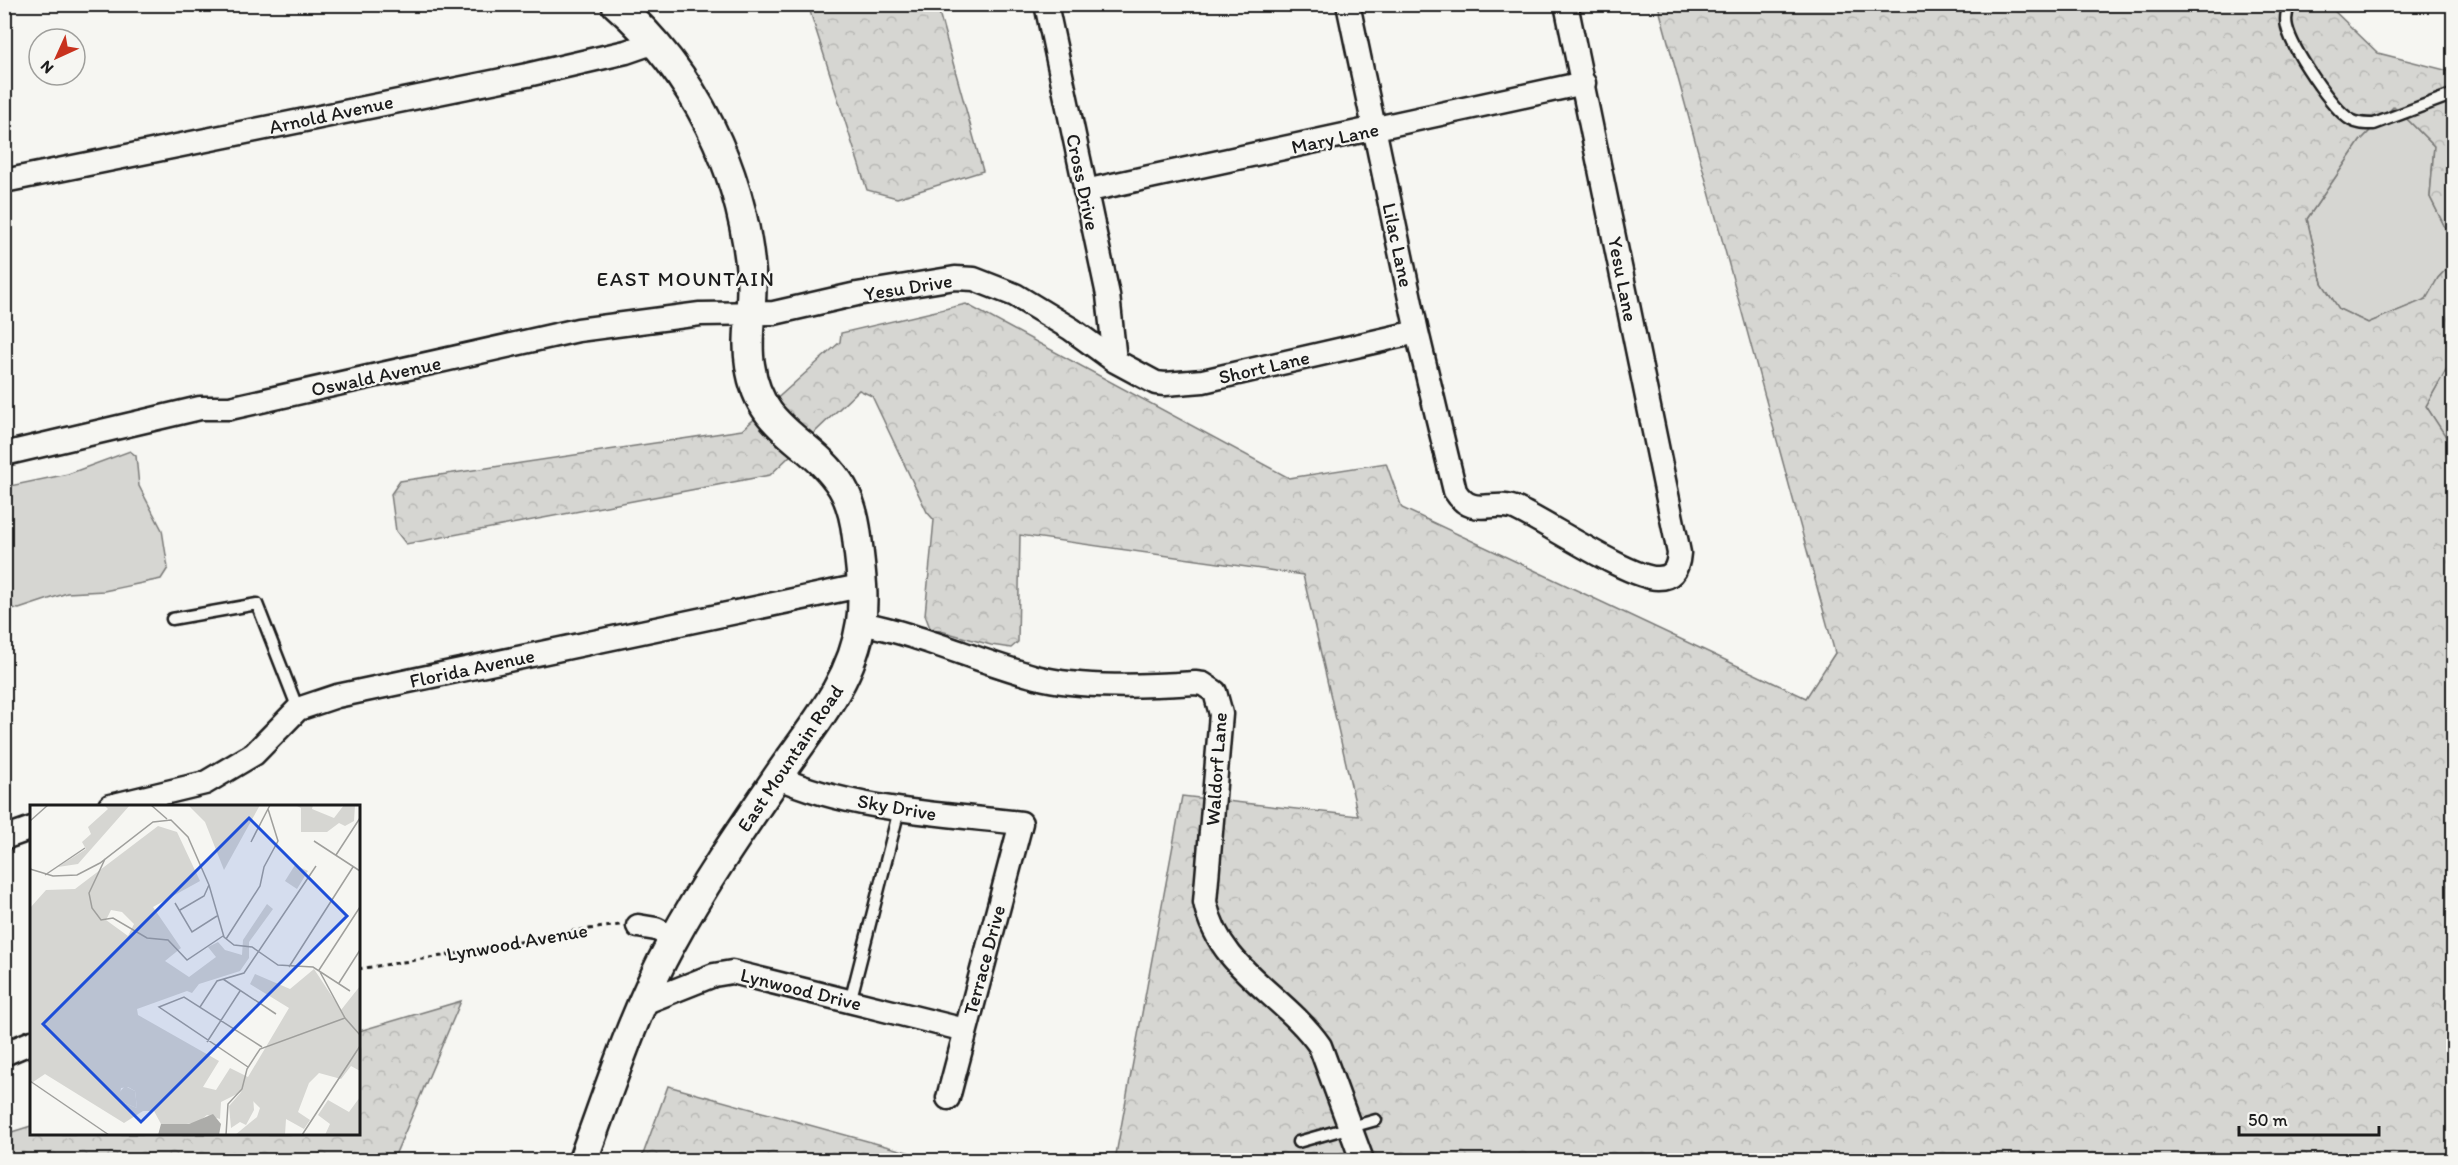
<svg xmlns="http://www.w3.org/2000/svg" width="2458" height="1165" viewBox="0 0 2458 1165" font-family="Itim,sans-serif">
  <style>
    .green { fill: #d6d6d2; stroke: #797977; stroke-width: 1.5 }
    .forest { fill: url(#forest-crowns); stroke: #797977; stroke-width: 1.5 }
    .lines { fill: none; stroke-linecap: round; stroke-linejoin: round }
    .service-casing { stroke: #1c1c1c; stroke-width: 15 }
    .minor-casing { stroke: #1c1c1c; stroke-width: 27 }
    .tertiary-casing { stroke: #1c1c1c; stroke-width: 33 }
    .path { stroke: #1c1c1c; stroke-width: 3; stroke-dasharray: 4.5 4.5; stroke-linecap: butt }
    .service { stroke: #f6f6f2; stroke-width: 10 }
    .minor { stroke: #f6f6f2; stroke-width: 22 }
    .tertiary { stroke: #f6f6f2; stroke-width: 28 }
    .labels { text-anchor: middle; dominant-baseline: central; stroke-width: 4.5; stroke-linejoin: round; paint-order: stroke }
    .street-label { font-size: 20px; fill: #1c1c1c; stroke: #f6f6f2 }
    .neighbourhood-label { font-size: 21px; letter-spacing: 1.5px; fill: #1c1c1c; stroke: #f6f6f2 }
    .inset-road { fill: none; stroke: #9f9f9c; stroke-width: 1.5 }
    .view { fill: #1d4ed8; fill-opacity: 0.15; stroke: #1d4ed8; stroke-width: 3 }
    .inset-edge { fill: none; stroke: #1c1c1c; stroke-width: 3 }
  </style>
  <defs>
    <pattern id="forest-crowns" width="20" height="18" patternUnits="userSpaceOnUse" patternTransform="scale(1.5)"><rect width="20" height="18" fill="#d6d6d2"/><path d="M2 6a3 3 0 1 1 6 0M12 15a3 3 0 1 1 6 0" fill="none" stroke="#b7b7b4"/></pattern>
  </defs>
  <rect width="100%" height="100%" fill="#f6f6f2"/>
  <filter id="ink" filterUnits="userSpaceOnUse"><feTurbulence type="fractalNoise" baseFrequency=".0167" numOctaves="2"/><feDisplacementMap in="SourceGraphic" scale="12" xChannelSelector="R" yChannelSelector="G"/><feConvolveMatrix kernelMatrix="1 2 1 2 8 2 1 2 1" color-interpolation-filters="sRGB"/></filter>
  <g filter="url(#ink)">
    <path class="green" d="M 2394,106 L 2434,146 L 2430,197 L 2453,243 L 2453,262 L 2438,278 L 2427,299 L 2368,323 L 2339,309 L 2322,283 L 2307,219 L 2360,141 Z
      M 2453,357 L 2453,449 L 2426,406 Z
      M 130,451 L 136,456 L 139,486 L 162,530 L 168,568 L 161,579 L 104,591 L 67,593 L 19,609 L 11,608 L 4,601 L 5,487 L 68,474 Z"/>
    <path class="forest" d="M 808,5 L 937,5 L 983,171 L 897,198 L 867,190 Z
      M 1658,5 L 2328,5 L 2378,53 L 2453,72 L 2453,243 L 2430,197 L 2434,146 L 2394,106 L 2360,141 L 2307,219 L 2322,283 L 2339,309 L 2368,323 L 2426,299 L 2438,278 L 2453,262 L 2453,357 L 2426,406 L 2454,449 L 2453,1160 L 1115,1160 L 1182,796 L 1358,816 L 1303,575 L 1020,535 L 1018,642 L 1011,648 L 991,645 L 930,628 L 925,615 L 934,520 L 927,512 L 872,396 L 859,390 L 770,475 L 406,544 L 396,531 L 391,494 L 400,481 L 742,430 L 840,342 L 841,333 L 966,304 L 1289,478 L 1386,463 L 1402,508 L 1806,698 L 1835,653 Z
      M 461,1001 L 393,1160 L 5,1160 L 5,1134 L 31,1126 L 32,1134 L 358,1134 L 359,1031 Z
      M 668,1086 L 936,1160 L 641,1160 Z"/>
    <g class="lines">
      <g class="service-casing">
        <path id="service" d="M 2290,4 C 2286,12 2285,19 2287,27 C 2292,49 2332,109 2351,120 C 2358,124 2365,124 2374,124 L 2454,94
          M 172,619 L 257,604 L 298,709
          M 850,1002 L 899,810
          M 1298,1142 L 1376,1120"/>
      </g>
      <g class="minor-casing">
        <path id="minor" d="M 1046,4 L 1108,295 L 1115,361
          M 1348,4 L 1417,332 L 1455,491 C 1473,520 1493,498 1517,509 C 1547,523 1631,579 1658,578 C 1674,578 1678,567 1679,553 L 1566,4
          M 4,181 L 527,75 L 626,52 L 655,42
          M 1085,191 L 1584,83
          M 4,454 L 200,408 L 230,408 L 578,330 L 700,314 L 774,313 L 857,294 L 955,278 L 974,279 L 1015,295 L 1071,329 L 1115,361 L 1156,383 L 1165,384 L 1203,381 L 1417,332
          M 861,623 C 921,635 977,661 1036,677 C 1082,689 1147,686 1195,683 L 1203,684 L 1215,692 L 1221,714 L 1205,902 C 1219,970 1283,993 1320,1046 L 1362,1160
          M 777,777 C 850,810 942,814 1021,823 L 948,1098
          M 110,806 L 205,783 L 254,754 L 298,709 L 337,696 L 860,586
          M 4,838 L 32,828
          M 638,926 L 656,929 L 674,938
          M 641,1004 L 714,975 L 732,972 L 965,1030
          M 4,1054 L 32,1042"/>
      </g>
      <g class="tertiary-casing">
        <path id="tertiary" d="M 583,1160 C 610,1087 634,1011 672,942 C 703,885 741,830 778,776 C 811,728 852,683 861,622 C 865,596 860,564 857,537 C 855,520 851,502 842,487 C 811,438 759,432 750,365 C 745,335 754,304 751,273 C 742,170 695,73 616,4"/>
      </g>
      <path class="path" d="M 358,969 L 487,949 L 566,932 L 620,925"/>
      <use href="#service" class="service"/>
      <use href="#minor" class="minor"/>
      <use href="#tertiary" class="tertiary"/>
    </g>
  </g>
  <g class="labels">
    <g class="street-label">
      <text transform="translate(331 114) rotate(-12)">Arnold Avenue</text>
      <text transform="translate(1335 138) rotate(-12)">Mary Lane</text>
      <text transform="translate(1083 182) rotate(78)">Cross Drive</text>
      <text transform="translate(1398 245) rotate(78)">Lilac Lane</text>
      <text transform="translate(1623 279) rotate(79)">Yesu Lane</text>
      <text transform="translate(908 287) rotate(-9)">Yesu Drive</text>
      <text transform="translate(1264 367) rotate(-13)">Short Lane</text>
      <text transform="translate(376 376) rotate(-12)">Oswald Avenue</text>
      <text transform="translate(472 668) rotate(-12)">Florida Avenue</text>
      <text transform="translate(790 758) rotate(-56)">East Mountain Road</text>
      <text transform="translate(1216 769) rotate(-86)">Waldorf Lane</text>
      <text transform="translate(897 807) rotate(10)">Sky Drive</text>
      <text transform="translate(517 942) rotate(-10)">Lynwood Avenue</text>
      <text transform="translate(984 960) rotate(-75)">Terrace Drive</text>
      <text transform="translate(801 989) rotate(14)">Lynwood Drive</text>
    </g>
    <g class="neighbourhood-label">
      <text x="686" y="278">EAST MOUNTAIN</text>
    </g>
  </g>
  <g transform="translate(30 805)">
    <rect width="330" height="330" fill="#f6f6f2"/>
    <path d="M 265,60 L 278,66 L 267,84 L 255,76 ZM 95,281 L 105,286 L 107,303 L 89,296 L 88,289 ZM 213,285 L 223,291 L 224,305 L 216,320 L 210,317 L 201,323 L 199,301 Z" fill="#d6d6d2"/>
    <path d="M 74,0 L 100,0 L 48,59 L 28,62 L 56,44 L 52,37 L 61,29 L 58,22 L 78,4 ZM 158,0 L 230,0 L 194,65 L 175,17 ZM 265,0 L 283,0 L 282,4 L 304,13 L 314,0 L 325,0 L 324,16 L 315,21 L 309,18 L 297,27 L 271,27 L 271,3 ZM 128,21 L 147,27 L 170,76 L 123,102 L 151,143 L 135,156 L 159,172 L 186,152 L 178,142 L 188,137 L 195,145 L 212,150 L 213,135 L 237,99 L 243,104 L 219,137 L 219,153 L 210,166 L 169,179 L 162,188 L 157,186 L 107,204 L 108,210 L 189,256 L 173,282 L 186,285 L 200,263 L 218,272 L 259,203 L 220,179 L 225,169 L 260,184 L 284,164 L 311,205 L 330,181 L 330,266 L 321,261 L 311,274 L 289,268 L 279,278 L 268,307 L 280,315 L 274,324 L 256,314 L 255,330 L 205,330 L 227,312 L 230,303 L 213,286 L 191,297 L 190,314 L 177,310 L 167,318 L 145,320 L 131,319 L 124,306 L 113,306 L 94,318 L 15,269 L 0,279 L 0,103 L 16,85 L 45,84 ZM 81,105 L 92,107 L 104,119 L 98,131 L 76,115 ZM 98,282 L 105,286 L 107,303 L 89,296 L 91,283 ZM 330,292 L 330,330 L 295,330 L 300,319 L 288,310 L 298,295 L 319,307 Z" fill="#d6d6d2" fill-rule="evenodd"/>
    <path d="M 183,309 L 191,319 L 189,330 L 128,330 L 131,319 L 159,319 Z" fill="#acaca9"/>
    <path class="inset-road" d="M 121,0 L 137,14M 0,16 L 18,0M 227,25 L 221,37 L 240,0M 284,36 L 330,66M 306,50 L 330,13M 75,54 L 59,88 L 62,103 L 71,115 L 83,113 L 117,133 L 138,135 L 157,155 L 193,131M 0,64 L 23,71 L 47,70 L 70,58 L 123,17 L 141,15 L 158,32 L 179,80 L 194,132 L 204,140 L 222,142 L 248,160 L 283,162 L 320,186M 15,70 L 55,43M 145,98 L 162,127 L 187,111M 150,105 L 174,91 L 179,80M 196,134 L 230,81 L 234,62 L 248,36 L 238,4M 259,162 L 323,62M 289,165 L 330,102M 290,167 L 315,213 L 330,230M 193,174 L 246,209M 309,178 L 330,145M 170,202 L 187,176 L 214,168 L 286,61M 177,237 L 210,186M 218,262 L 129,202 L 154,192 L 232,242M 0,276 L 79,330M 196,330 L 198,299 L 212,284 L 217,264 L 230,244 L 315,213M 272,330 L 330,241"/>
    <path class="view" d="M 219,13 L 317,111 L 111,317 L 13,219 Z"/>
    <rect width="330" height="330" class="inset-edge"/>
  </g>
  <rect width="2458" height="1165" fill="none" stroke="#f6f6f2" stroke-width="24"/>
  <rect x="12" y="12" width="2434" height="1141" fill="none" stroke="#1c1c1c" stroke-width="2" filter="url(#ink)"/>
  <g transform="translate(57 57) rotate(225)"><circle r="28" fill="#f6f6f2" stroke="#9f9f9c" stroke-width="1.5"/>
  <path d="M0-4.5L10 22L0 15L-10 22Z" fill="#c8321e"/>
  <text y="-9" font-size="16" font-weight="bold" text-anchor="middle" fill="#1c1c1c">N</text>
  </g>
  <path d="M2239 1126v9h140v-9" fill="none" stroke="#1c1c1c" stroke-width="3"/>
  <text x="2248" y="1126" font-size="18" fill="#1c1c1c" stroke="#f6f6f2" stroke-width="4.5" paint-order="stroke">50 m</text>
</svg>
